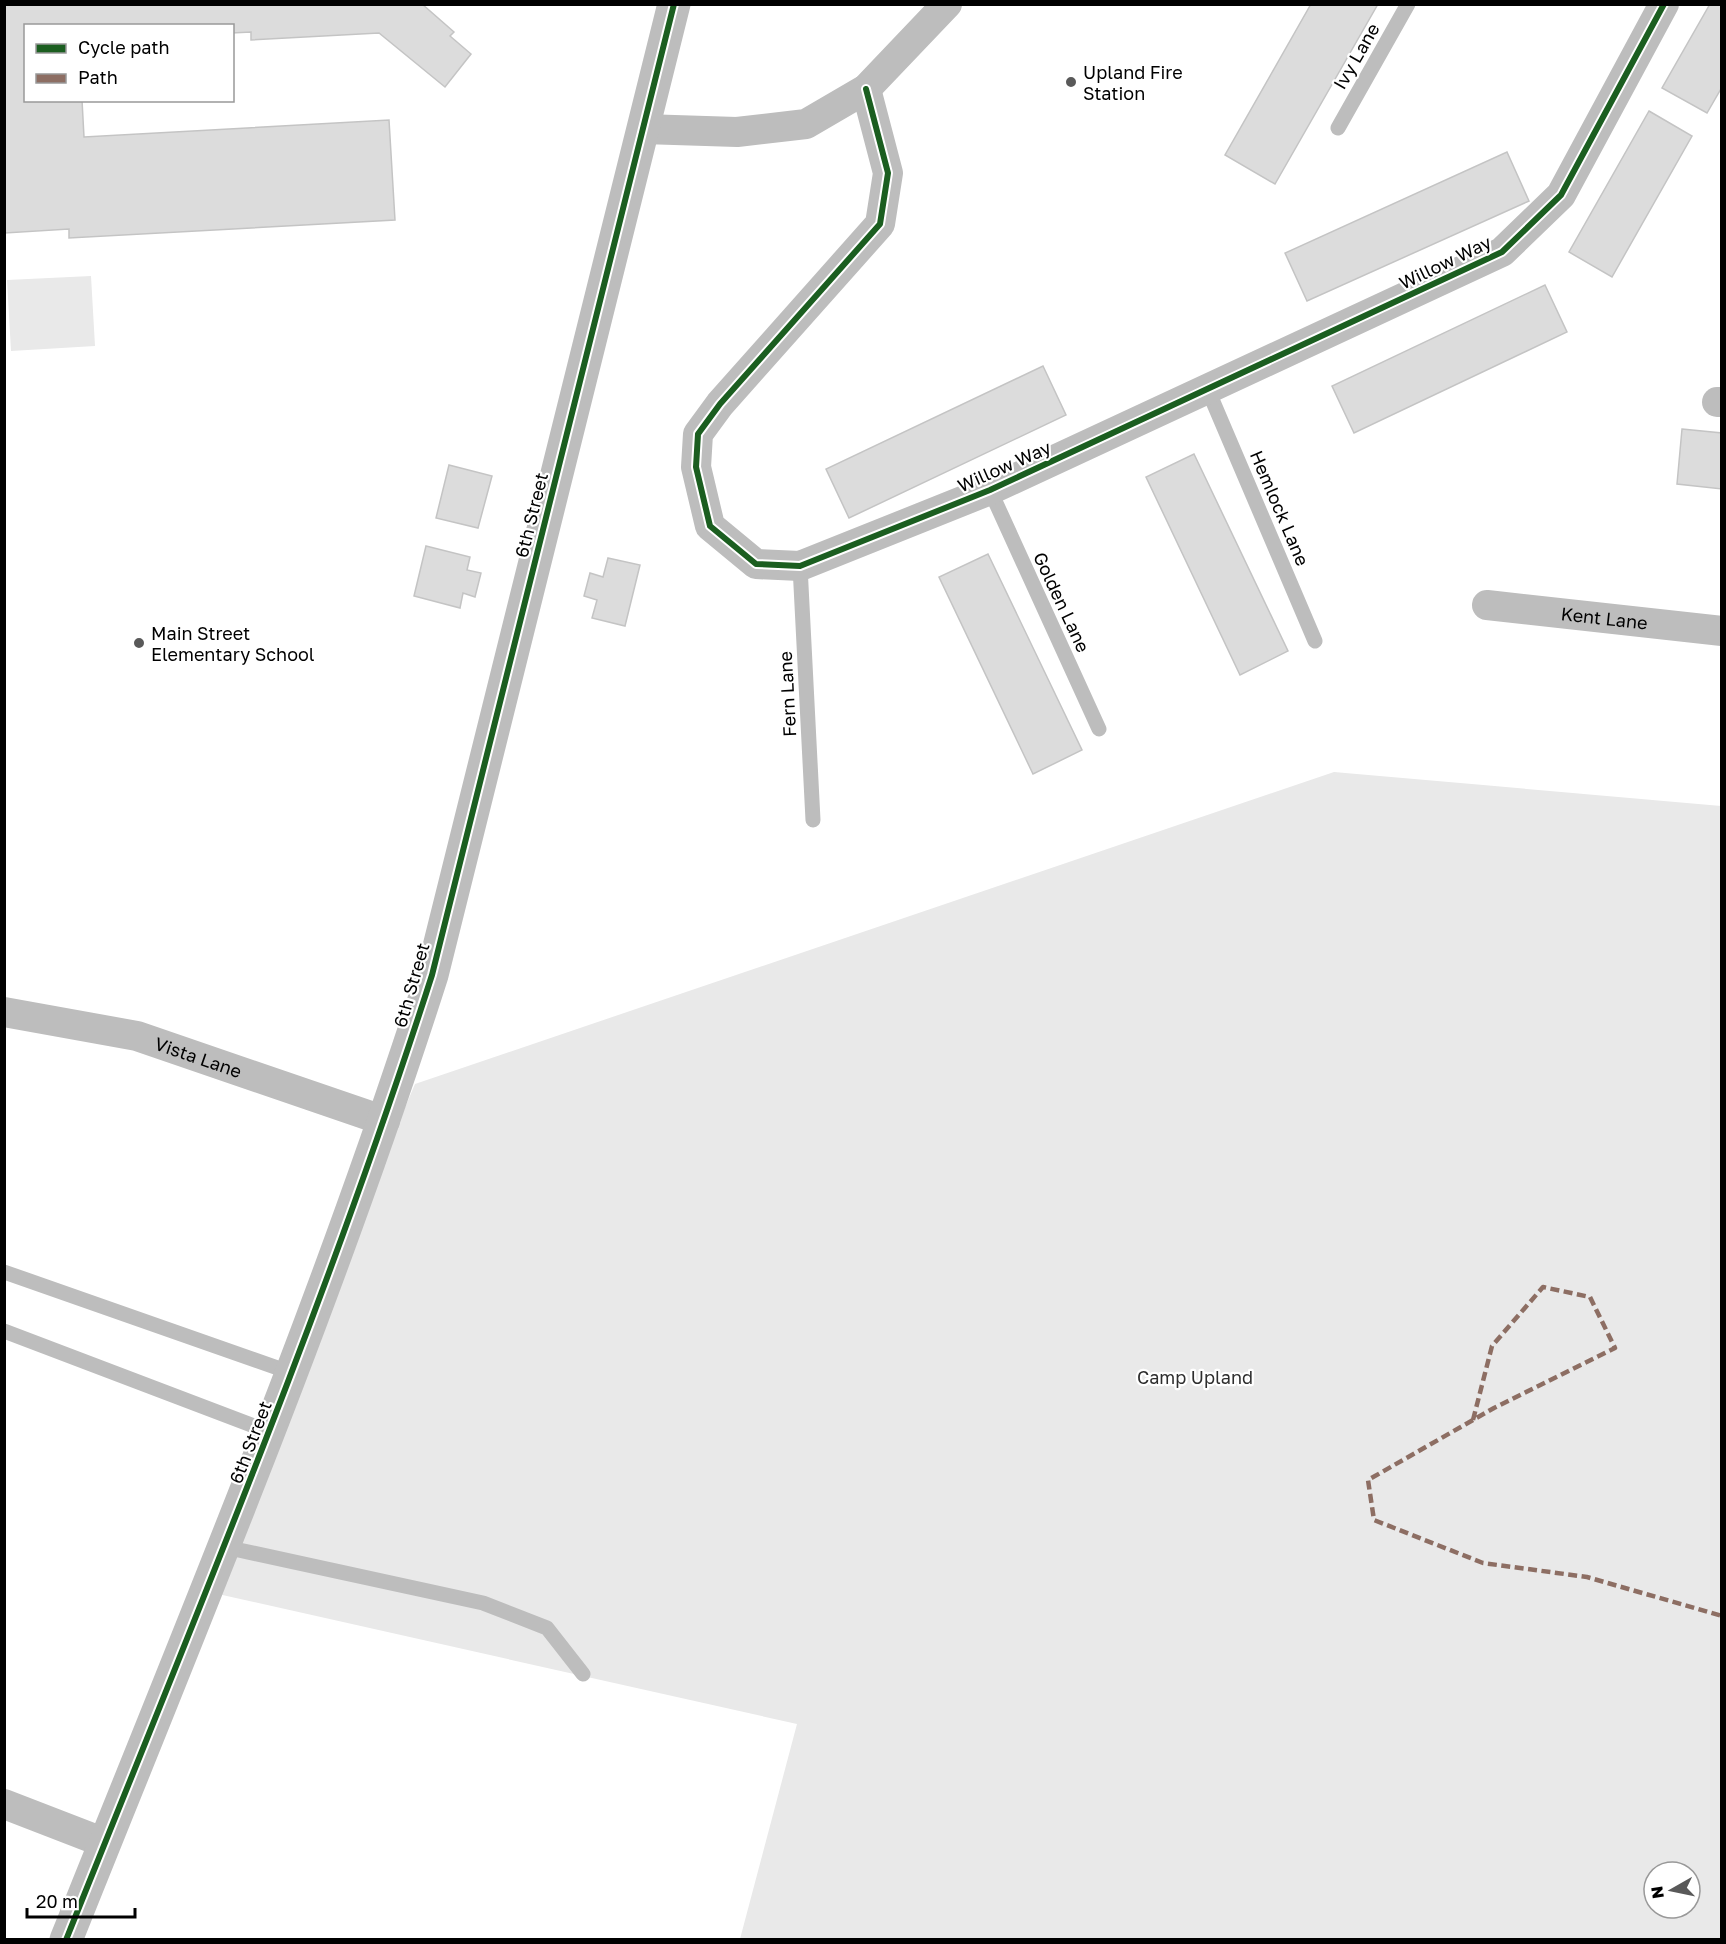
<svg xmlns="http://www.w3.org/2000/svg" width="1726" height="1944" viewBox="0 0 1726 1944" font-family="'Golos Text',sans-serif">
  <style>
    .green { fill: #e9e9e9; fill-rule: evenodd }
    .building { fill: #dcdcdc; stroke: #c4c4c4; stroke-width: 1.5 }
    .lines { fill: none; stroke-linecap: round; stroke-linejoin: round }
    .service { stroke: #bdbdbd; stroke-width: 15 }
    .minor { stroke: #bdbdbd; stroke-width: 30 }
    .tertiary { stroke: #bdbdbd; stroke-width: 33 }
    .quiet { stroke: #8d6e63; stroke-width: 4.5; stroke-dasharray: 9 4.5; stroke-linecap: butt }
    .cycleway-casing { stroke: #fff; stroke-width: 10 }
    .cycleway { stroke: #1b5e20; stroke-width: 6 }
    .poi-dot { fill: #595959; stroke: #fff; stroke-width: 2 }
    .labels { text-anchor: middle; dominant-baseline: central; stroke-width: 4.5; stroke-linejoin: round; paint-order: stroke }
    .street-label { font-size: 18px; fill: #000; stroke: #fff }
    .poi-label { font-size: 18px; fill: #000; stroke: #fff; text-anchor: start }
    .park-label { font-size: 18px; fill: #2e2e2e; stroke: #fff }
  </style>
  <rect width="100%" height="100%" fill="#fff"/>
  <path class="green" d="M 91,276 L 95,346 L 11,351 L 7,280 Z
    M 1334,772 L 1721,806 L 1721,1939 L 740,1939 L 797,1724 L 200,1590 L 415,1084 ZM 1654,1872 L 1690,1872 L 1690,1908 L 1654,1908 Z"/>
  <path class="building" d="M 4,4 L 422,4 L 454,32 L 450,36 L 471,54 L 445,87 L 379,33 L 251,40 L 251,32 L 232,33 L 232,26 L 26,26 L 26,100 L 82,100 L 84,137 L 389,120 L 395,220 L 69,238 L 69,229 L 5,233 Z
    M 1311,4 L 1378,4 L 1275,184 L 1225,155 Z
    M 1710,4 L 1722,4 L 1722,87 L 1707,113 L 1662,88 Z
    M 1649,111 L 1692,136 L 1612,277 L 1569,252 Z
    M 1507,152 L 1529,201 L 1307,301 L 1285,253 Z
    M 1545,285 L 1567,332 L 1354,433 L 1332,386 Z
    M 1043,366 L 1066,415 L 849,518 L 826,469 Z
    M 1682,429 L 1722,433 L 1722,489 L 1677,484 Z
    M 1194,454 L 1288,651 L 1240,675 L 1146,477 Z
    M 449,465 L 492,476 L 478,528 L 436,518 Z
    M 426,546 L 470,557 L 467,570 L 481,573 L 475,597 L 463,593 L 460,608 L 414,596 Z
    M 988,554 L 1082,750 L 1033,774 L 939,577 Z
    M 608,558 L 640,565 L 625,626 L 592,618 L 597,600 L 584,596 L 590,573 L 603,577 Z"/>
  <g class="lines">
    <path class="service" d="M 1338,128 L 1408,4
      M 1208,390 L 1315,641
      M 990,490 L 1099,729
      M 800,566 L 813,820
      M 4,1272 L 292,1373
      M 4,1331 L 270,1432
      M 225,1547 L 483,1603 L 547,1628 L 583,1674"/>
    <g class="minor">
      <path d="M 866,89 L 888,173 L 880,224 L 720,404 L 698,434 L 696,467 L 710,526 L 756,564 L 800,566 L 990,490 L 1502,252 L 1561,195 L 1664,4"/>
      <path d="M 643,129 L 737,132 L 806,124 L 866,89 L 947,4"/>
      <path d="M 1717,402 L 1722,402"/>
      <path id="s1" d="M 1487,605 L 1722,631"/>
      <path id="s2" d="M 4,1012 L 137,1036 L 385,1121"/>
      <path d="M 4,1804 L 105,1843"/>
    </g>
    <path class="tertiary" d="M 66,1940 C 194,1620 327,1303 432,975 L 674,4"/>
    <path class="quiet" d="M 1473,1420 L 1492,1346 L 1543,1287 L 1590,1297 L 1615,1348 L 1494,1408 L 1368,1480 L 1374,1520 L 1483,1563 L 1587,1577 L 1722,1616"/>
    <g class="cycleway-casing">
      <path id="cycleway" d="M 866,89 L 888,173 L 880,224 L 720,404 L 698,434 L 696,467 L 710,526 L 756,564 L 800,566 L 990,490 L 1502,252 L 1561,195 L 1664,4
        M 66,1940 C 194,1620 327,1303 432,975 L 674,4"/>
    </g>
    <use href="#cycleway" class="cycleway"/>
  </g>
  <g class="poi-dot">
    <circle cx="1071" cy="82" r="6"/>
    <circle cx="139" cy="643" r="6"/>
  </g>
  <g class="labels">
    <g class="street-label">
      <text transform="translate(1356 56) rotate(-60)">Ivy Lane</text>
      <text transform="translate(1445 262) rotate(-26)">Willow Way</text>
      <text transform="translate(1004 466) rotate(-24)">Willow Way</text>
      <text transform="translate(1280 508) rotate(67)">Hemlock Lane</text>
      <text transform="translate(531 515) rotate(-76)">6th Street</text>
      <text transform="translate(1062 602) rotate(65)">Golden Lane</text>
      <text stroke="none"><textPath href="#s1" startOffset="118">Kent Lane</textPath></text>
      <text transform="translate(787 694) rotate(-93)">Fern Lane</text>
      <text transform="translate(411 985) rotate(-74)">6th Street</text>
      <text stroke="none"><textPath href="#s2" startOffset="200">Vista Lane</textPath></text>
      <text transform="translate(250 1442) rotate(-69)">6th Street</text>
    </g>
    <g class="poi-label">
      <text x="1083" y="72">Upland Fire<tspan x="1083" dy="21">Station</tspan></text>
      <text x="151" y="633">Main Street<tspan x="151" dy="21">Elementary School</tspan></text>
    </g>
    <g class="park-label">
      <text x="1195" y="1377">Camp Upland</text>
    </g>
  </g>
  <rect width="1726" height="1944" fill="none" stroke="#000000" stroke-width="12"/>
  <rect x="24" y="24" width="210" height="78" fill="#ffffff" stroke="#999999" stroke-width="1.5"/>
  <rect x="36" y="44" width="30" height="9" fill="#1b5e20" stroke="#999999" stroke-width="1.5"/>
  <text x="78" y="54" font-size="18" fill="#000000">Cycle path</text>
  <rect x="36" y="74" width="30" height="9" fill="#8d6e63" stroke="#999999" stroke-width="1.5"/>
  <text x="78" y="84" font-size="18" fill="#000000">Path</text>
  <g transform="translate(1672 1890) rotate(261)"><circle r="28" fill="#ffffff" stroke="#999999" stroke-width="1.5"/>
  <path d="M0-4.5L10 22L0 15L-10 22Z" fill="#595959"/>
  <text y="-9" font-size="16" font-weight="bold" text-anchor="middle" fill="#000000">N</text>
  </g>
  <path d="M27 1908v9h108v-9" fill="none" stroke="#000000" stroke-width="3"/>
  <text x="36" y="1908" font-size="18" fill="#000000" stroke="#ffffff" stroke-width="4.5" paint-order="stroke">20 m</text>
</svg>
